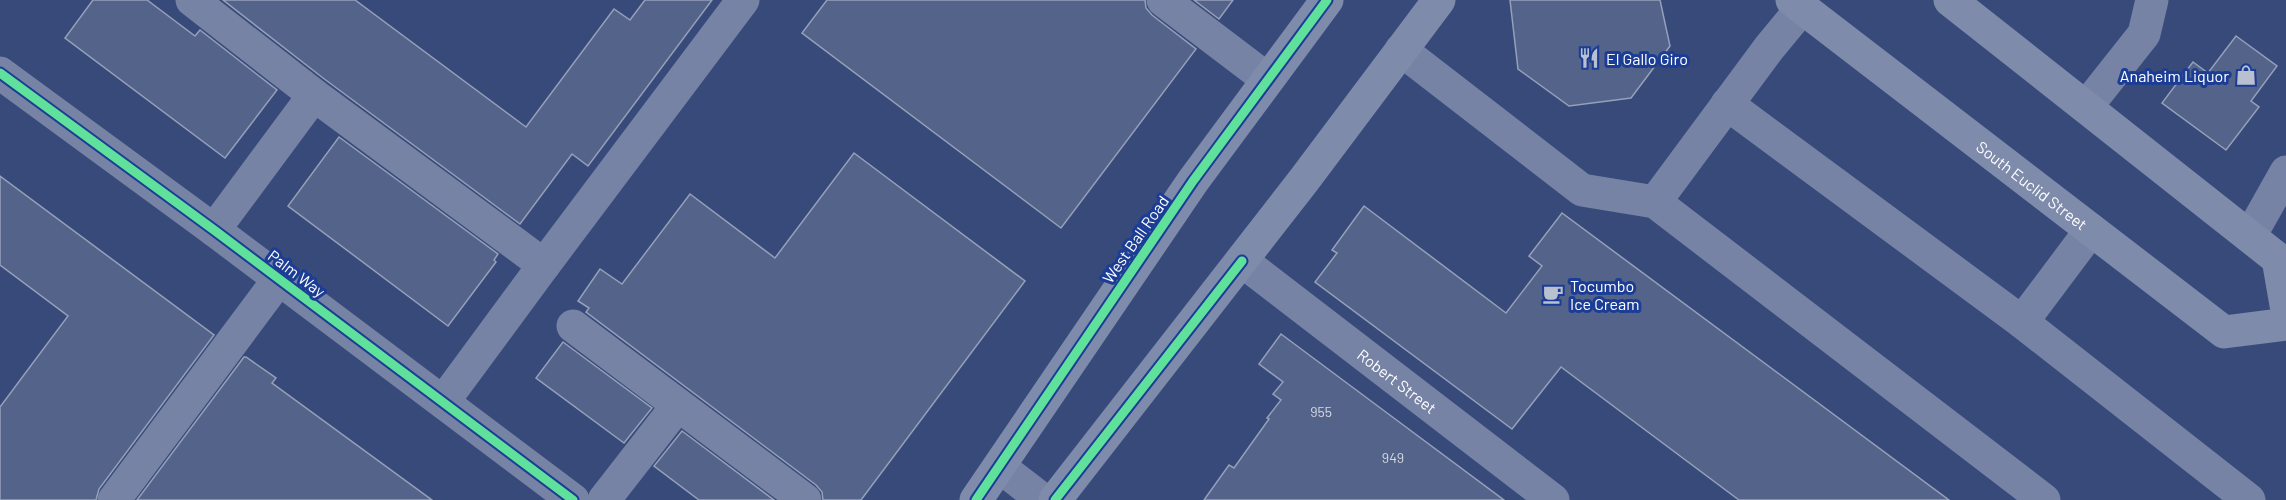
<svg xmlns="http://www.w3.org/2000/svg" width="2286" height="500" viewBox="0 0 2286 500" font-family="Barlow,sans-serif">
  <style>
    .building { fill: #546389; stroke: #95a0ba; stroke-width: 1.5 }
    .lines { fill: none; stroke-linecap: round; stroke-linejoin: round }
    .minor { stroke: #7683a5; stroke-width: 33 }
    .major { stroke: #7e8bab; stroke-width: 33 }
    .cycleway-casing { stroke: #1c3d95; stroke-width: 13 }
    .cycleway { stroke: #60e19b; stroke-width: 9 }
    .labels { text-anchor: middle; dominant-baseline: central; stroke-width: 6; stroke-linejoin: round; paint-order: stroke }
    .number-label { font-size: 14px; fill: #d4d8e2 }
    .poi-label { font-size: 16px; fill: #fff; stroke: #1c3d95; text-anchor: start }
    .street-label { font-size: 16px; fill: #fff; stroke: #1c3d95 }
  </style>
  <rect width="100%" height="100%" fill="#374a7a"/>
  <path class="building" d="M 93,0 L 147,0 L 195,36 L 200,30 L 277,90 L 225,158 L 65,38 Z
    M 223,0 L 355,0 L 526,127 L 614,9 L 630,20 L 645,0 L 712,0 L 588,166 L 572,154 L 520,224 L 323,78 Z
    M 827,0 L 1145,0 L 1146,8 L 1152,15 L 1196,49 L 1061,228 L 802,33 Z
    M 1194,0 L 1233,0 L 1219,19 Z
    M 1510,0 L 1660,0 L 1670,46 L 1631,98 L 1569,106 L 1518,69 Z
    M 2236,36 L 2277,66 L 2251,101 L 2259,107 L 2226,150 L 2162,103 L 2193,62 L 2208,73 Z
    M 339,137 L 498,254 L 494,260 L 496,262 L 448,326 L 288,206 Z
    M 854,153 L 1025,281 L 861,500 L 823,500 L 822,492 L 816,485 L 586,312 L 589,308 L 578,301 L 600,269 L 622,284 L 690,194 L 775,258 Z
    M 0,176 L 214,335 L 99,489 L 96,500 L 0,500 L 0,407 L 68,316 L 0,265 Z
    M 1364,206 L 1506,313 L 1542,266 L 1529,256 L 1562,213 L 1949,500 L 1739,500 L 1561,367 L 1512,429 L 1315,282 L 1337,253 L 1332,250 Z
    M 1281,334 L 1375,404 L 1504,500 L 1204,500 L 1229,465 L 1234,468 L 1269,419 L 1267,418 L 1281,400 L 1273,394 L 1283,382 L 1259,364 Z
    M 563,342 L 652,408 L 624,443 L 536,378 Z
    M 244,357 L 246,357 L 276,378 L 272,383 L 432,500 L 137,500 Z
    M 682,431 L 774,500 L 699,500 L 654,466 Z"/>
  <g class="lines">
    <g class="minor">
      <path d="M 192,0 L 314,95"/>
      <path d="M 1163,0 L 1267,79"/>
      <path d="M 1401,50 L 1582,190 L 1655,202 L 2044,500"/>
      <path d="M 0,73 L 214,230 L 573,500"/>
      <path d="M 1727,104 L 2022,322 L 2091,230"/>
      <path d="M 2087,106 L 2144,34 L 2152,0"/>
      <path d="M 1655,202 L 1769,48 L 1802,8"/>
      <path d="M 214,230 L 314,95 L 544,265 L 743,0"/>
      <path d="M 2250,236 L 2286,172"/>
      <path id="s1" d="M 1242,261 L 1553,500"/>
      <path d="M 2022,322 L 2249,500"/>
      <path d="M 573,326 L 805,500"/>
      <path d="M 443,402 L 544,265"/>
      <path d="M 1000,467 L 1043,500"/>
      <path d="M 114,500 L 279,279"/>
      <path d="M 604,500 L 678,405"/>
    </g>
    <g class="major">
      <path id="s2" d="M 1792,0 L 2224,332 L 2286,324"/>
      <path d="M 1950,0 L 2278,259 L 2286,305"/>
      <path d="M 976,500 L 1193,181 L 1327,0"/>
      <path d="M 1055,500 L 1304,180 L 1439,0"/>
    </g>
    <g class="cycleway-casing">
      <path id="cycleway" d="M 0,73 L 214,230 L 573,500
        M 976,500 L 1193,181 L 1327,0
        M 1055,500 L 1242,261"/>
    </g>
    <use href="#cycleway" class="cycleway"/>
  </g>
  <defs>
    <g id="restaurant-bare" transform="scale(1.62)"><path d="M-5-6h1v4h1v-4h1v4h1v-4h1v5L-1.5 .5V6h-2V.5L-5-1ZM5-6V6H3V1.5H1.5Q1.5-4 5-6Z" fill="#b9c0d0" stroke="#1c3d95" stroke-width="2.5" paint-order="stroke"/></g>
    <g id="shop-bare" transform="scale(1.62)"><path d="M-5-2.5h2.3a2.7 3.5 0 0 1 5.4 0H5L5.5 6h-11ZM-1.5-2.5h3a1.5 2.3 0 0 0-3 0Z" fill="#b9c0d0" stroke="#1c3d95" stroke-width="2.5" paint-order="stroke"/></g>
    <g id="cafe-bare" transform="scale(1.62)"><path d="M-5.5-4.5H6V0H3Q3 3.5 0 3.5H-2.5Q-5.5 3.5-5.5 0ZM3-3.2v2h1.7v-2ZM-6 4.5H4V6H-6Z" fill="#b9c0d0" stroke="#1c3d95" stroke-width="2.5" paint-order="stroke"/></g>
  </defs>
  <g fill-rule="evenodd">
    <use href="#restaurant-bare" x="1589" y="58"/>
    <use href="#shop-bare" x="2246" y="75"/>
    <use href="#cafe-bare" x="1553" y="294"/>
  </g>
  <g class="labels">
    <g class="number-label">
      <text x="1321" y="411">955</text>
      <text x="1393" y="457">949</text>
    </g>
    <g class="poi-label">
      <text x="1606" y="58">El Gallo Giro</text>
      <text x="2229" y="75" text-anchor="end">Anaheim Liquor</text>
      <text x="1570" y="285">Tocumbo<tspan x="1570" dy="18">Ice Cream</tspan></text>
    </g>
    <g class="street-label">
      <text stroke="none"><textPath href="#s2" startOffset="303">South Euclid Street</textPath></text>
      <text transform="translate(1135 239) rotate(-55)">West Ball Road</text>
      <text transform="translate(297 273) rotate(37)">Palm Way</text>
      <text stroke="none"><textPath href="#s1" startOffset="196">Robert Street</textPath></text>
    </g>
  </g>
</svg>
